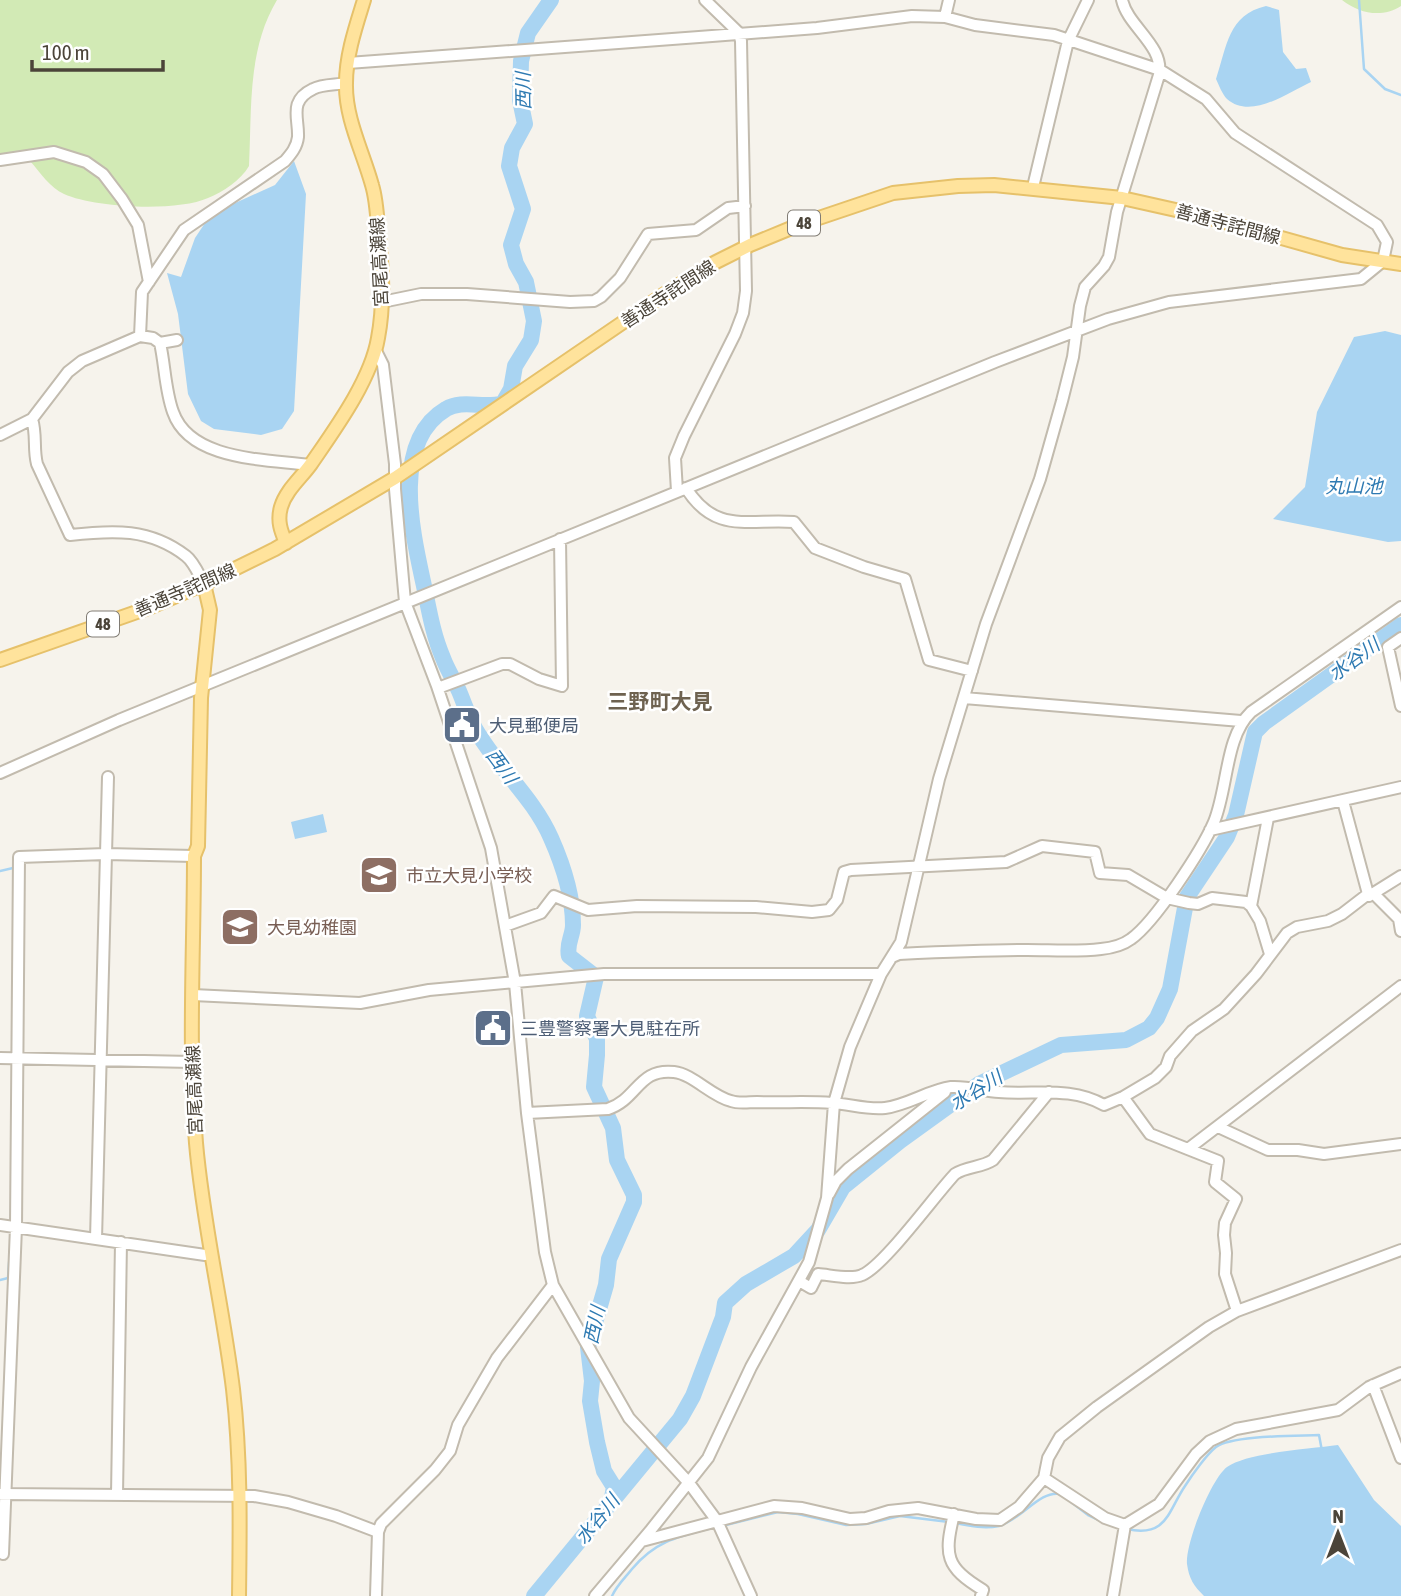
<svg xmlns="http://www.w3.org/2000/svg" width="1401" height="1596" viewBox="0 0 1401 1596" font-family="'Asap Condensed','Noto Sans JP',sans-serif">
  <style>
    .green { fill: #d2eab5 }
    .water { fill: #a9d4f2 }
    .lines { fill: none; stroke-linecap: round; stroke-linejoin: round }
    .stream { stroke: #a9d4f2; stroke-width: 2.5 }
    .river { stroke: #a9d4f2; stroke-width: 16 }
    .minor-casing { stroke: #c2bbae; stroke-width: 14 }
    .major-casing { stroke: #e6c16a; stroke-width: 16 }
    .minor { stroke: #fff; stroke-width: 10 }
    .major { stroke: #ffe39c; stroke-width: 12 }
    .labels { text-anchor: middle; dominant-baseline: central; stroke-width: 5; stroke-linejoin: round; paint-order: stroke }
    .shield { fill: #fff; stroke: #817c74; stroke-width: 2 }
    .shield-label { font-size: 16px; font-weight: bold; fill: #4b4439 }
    .street-label { font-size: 18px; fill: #4b4439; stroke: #fff }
    .service-label { font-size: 18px; fill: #4e5e75; stroke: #fff; text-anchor: start }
    .education-label { font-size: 18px; fill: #785e54; stroke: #fff; text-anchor: start }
    .water-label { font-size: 19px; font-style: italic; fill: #2e7ab2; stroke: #fff }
    .quarter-label { font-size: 21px; font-weight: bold; fill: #6e6250; stroke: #fff }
  </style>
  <rect width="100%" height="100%" fill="#f6f3ec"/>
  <path class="green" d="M 0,0 L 277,0 C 247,50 252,109 249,166 C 241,180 223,192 208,198 C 177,212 95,208 64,194 C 50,188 40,172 30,161 L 0,156 Z
    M 1342,0 L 1401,0 L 1401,6 C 1382,18 1360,14 1342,0 Z"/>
  <path class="water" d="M 1266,6 L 1279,10 L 1283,52 L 1296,69 L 1306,68 L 1311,82 C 1287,93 1251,120 1227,99 C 1222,94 1219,85 1216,79 C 1227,46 1228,15 1266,6 Z
    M 294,161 L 306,194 L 294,411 L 282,429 L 261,435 L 214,429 L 201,421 L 188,394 L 178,314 L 167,273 L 181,277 L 195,238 L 211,214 L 275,185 Z
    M 1385,331 L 1401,335 L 1401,541 L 1388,542 L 1273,519 L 1305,487 L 1317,412 L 1354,337 Z
    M 323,814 L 327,832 L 295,839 L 291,822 Z
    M 1338,1445 L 1374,1500 L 1401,1526 L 1401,1596 L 1204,1596 C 1194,1586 1189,1579 1187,1564 C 1185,1544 1211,1479 1227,1467 C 1248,1452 1311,1449 1338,1445 Z"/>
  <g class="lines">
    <path class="stream" d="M 1359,0 L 1364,69 L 1385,89 L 1401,95
      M 0,871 L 13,868 L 16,872
      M 11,1222 L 12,1133
      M 0,1280 L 8,1278 L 10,1250
      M 1071,1502 L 1088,1515 L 1101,1521
      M 955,1523 C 970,1526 984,1529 999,1526 C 1022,1519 1040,1490 1060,1494
      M 722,1526 L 778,1512 L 798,1514 L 846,1525 L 866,1524 L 900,1516 L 949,1522
      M 1127,1529 C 1167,1538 1168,1511 1185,1486 C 1192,1475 1207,1454 1216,1447 C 1232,1435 1298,1436 1319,1435 L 1322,1451
      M 612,1596 C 617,1585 625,1578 632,1569 C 656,1540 680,1536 716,1527"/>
    <path class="river" d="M 551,0 L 528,33 L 521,61 L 520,100 L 525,124 L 512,148 L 509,166 L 523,209 L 511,245 L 516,264 L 526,282 L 534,321 L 531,340 L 515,366 L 511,389 L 503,403 C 485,409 462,399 446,409 C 390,442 413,535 424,586 C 429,610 433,635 443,658 C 447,669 454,680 459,691 C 465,705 470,722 479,735 C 501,771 534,799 551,838 C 563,865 573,895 573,925 C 573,936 566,944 569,956 L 596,977 L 587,1016 L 597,1039 L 597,1055 L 594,1087 L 613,1128 L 617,1160 L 634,1195 L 634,1202 L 609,1259 L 606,1285 L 588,1347 L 592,1381 L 590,1401 L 597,1442 L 604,1471 L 614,1487 L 611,1503
      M 534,1596 L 680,1419 L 693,1396 L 723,1317 L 725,1303 L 746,1284 L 794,1256 L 818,1230 L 843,1187 L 900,1141 L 979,1084 L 1061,1045 L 1126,1040 L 1149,1028 L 1157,1018 L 1170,989 L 1187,897 L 1227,837 L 1236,815 L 1255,732 L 1264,723 L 1401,625"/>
    <g class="minor-casing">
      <path id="minor" d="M 945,17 L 949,0
        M 0,160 L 54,152 L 86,162 L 103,174 L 122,199 L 138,225 L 149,282
        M 1033,187 L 1068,41 L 1088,0
        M 382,302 L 421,294 L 467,294 L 570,302 L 594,301 L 601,297 L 620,278 L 648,234 L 696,230 L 728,208 L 745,206
        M 140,336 L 142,292 L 184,230 L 285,161 C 291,154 297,147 298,137 C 299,118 288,101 313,89 C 322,84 336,85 346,83
        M 160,343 C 165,365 165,390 173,412 C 190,461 266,459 310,465
        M 376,351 L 383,365 L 395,464 L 395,489 L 405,602 L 437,686 L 491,848 L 515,983 L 527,1113 L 545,1252 L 553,1285 L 629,1418 L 689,1483 L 717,1521 L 751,1596
        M 32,419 C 37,435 33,449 37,464 L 70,535 C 113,530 150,528 186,556 C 194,562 199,575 204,584
        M 0,435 L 32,419 L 68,372 L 82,361 L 140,336 L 153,338 L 160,343 L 177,340
        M 686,488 C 715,534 746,519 794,522 L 815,548 L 864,567 L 905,579 L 929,660 L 972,671
        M 677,491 L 675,458 L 684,436 L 735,334 L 743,313 L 746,291 L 741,41 L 739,33 L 705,0
        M 1401,638 L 1388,647 L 1401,706
        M 438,688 L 502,664 L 510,664 L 539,679 L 562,686 L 560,539
        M 964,698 L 1241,721
        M 0,773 L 119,720 L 995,362 L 1108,319 L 1169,302 L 1361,279 L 1383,261 L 1387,242 L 1377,225 L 1235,133 L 1206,99 L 1160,70 L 1054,35 L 975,25 L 945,17 L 912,16 L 817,28 L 699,37 L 348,63
        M 1343,801 L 1368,894
        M 1210,830 L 1401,787
        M 1373,893 L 1399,919 L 1401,931
        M 1251,906 L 1268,818
        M 505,926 L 541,913 L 554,896 L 588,910 L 637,906 L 756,907 L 812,912 L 829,910 L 837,900 L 844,872 L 851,870 L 1006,862 L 1042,846 L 1095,852 L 1100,873 L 1128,875 L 1167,898 L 1189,903 L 1198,904 L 1212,898 L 1246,902 L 1251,906 L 1260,921 L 1270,954
        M 892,957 L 899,954 C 941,952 984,950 1027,950 C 1051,950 1077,952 1101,949 C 1111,948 1123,945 1131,939 C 1155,922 1202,850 1214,822 C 1228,788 1225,737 1251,712 L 1401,607
        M 193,995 L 360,1003 L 429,990 L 604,974 L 881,974
        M 0,1058 L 192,1062
        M 1123,1097 L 1150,1134 L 1218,1161 L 1215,1182 L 1236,1199 L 1225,1223 L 1224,1235 L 1226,1253 L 1225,1274 L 1237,1311
        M 527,1113 L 608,1109 C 638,1099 638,1068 674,1072 C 693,1074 711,1096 731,1101 C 739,1104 749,1102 757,1102 C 782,1103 807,1101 832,1103 C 850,1104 867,1110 885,1108 C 908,1105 929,1090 951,1087 C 968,1086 983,1091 999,1092 C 1035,1095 1071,1086 1104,1105 L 1123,1097 L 1155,1078 L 1166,1067 L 1170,1056 L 1192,1031 L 1224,1009 L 1256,974 L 1287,933 L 1297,927 L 1328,921 L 1342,914 L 1368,894 L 1369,896 L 1401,876
        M 1218,1127 L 1268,1150 L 1298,1150 L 1324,1154 L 1401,1144
        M 1188,1149 L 1401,986
        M 829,1194 L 836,1181 L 848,1169 L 945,1092
        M 0,1225 L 205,1255
        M 96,1239 L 108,777
        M 799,1281 L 811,1288 L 818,1274 C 831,1275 851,1280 862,1275 C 884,1266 935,1195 955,1174 C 967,1166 981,1168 993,1160 L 1049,1092
        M 1373,1385 L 1401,1458
        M 1044,1478 L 1105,1518 L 1125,1525
        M 0,1494 L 254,1496 L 288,1502 L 336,1516 L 378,1532
        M 117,1495 L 121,1242
        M 954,1514 C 944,1555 945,1567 983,1590 L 981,1596
        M 642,1541 L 774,1506 L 802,1508 L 850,1519 L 866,1518 L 889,1511 L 918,1508 L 976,1519 L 1000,1520 L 1019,1507 L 1044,1478 L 1048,1458 L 1060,1437 L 1097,1407 L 1209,1327 L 1237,1311 L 1401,1250
        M 3,1554 L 16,1227 L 19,857 L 106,854 L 194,856
        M 376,1596 L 378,1532 L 381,1524 L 435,1470 L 450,1451 L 458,1425 L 497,1358 L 553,1285
        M 595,1596 L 650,1531 L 708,1458 L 751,1367 L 809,1262 L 827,1198 L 834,1103 L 850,1047 L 881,974 L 901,942 L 939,779 L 986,624 L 1040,479 L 1062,401 L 1073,357 L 1080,306 L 1085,287 L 1104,266 L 1109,257 L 1117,212 L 1159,75 C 1164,45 1128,27 1122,0
        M 1113,1596 L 1125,1525 L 1159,1504 L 1196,1454 L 1210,1441 L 1236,1429 L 1338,1410 L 1369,1387 L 1401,1373"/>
    </g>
    <g class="major-casing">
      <path id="major" d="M 286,543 C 281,531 277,521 281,507 C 286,490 301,478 311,464 C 335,429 371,380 378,338 C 385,301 382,264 378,227 C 377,213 376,198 372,185 C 363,152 345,118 346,83 C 346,55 356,26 364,0
        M 204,584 L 210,610 L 201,698 L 198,846 L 194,856 C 194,952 188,1047 196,1143 C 203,1225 223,1307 233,1389 C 241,1458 240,1527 239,1596
        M 0,660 L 151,607 L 204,584 L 275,549 L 395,478 L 663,295 L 714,263 L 750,245 L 801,224 L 893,193 L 958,186 L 994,185 L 1122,198 L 1207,217 L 1342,255 L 1401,264"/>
    </g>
    <use href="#minor" class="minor"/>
    <use href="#major" class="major"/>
  </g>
  <defs>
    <g id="civic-square" transform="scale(2.0125)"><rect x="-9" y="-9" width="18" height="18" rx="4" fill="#5c6f8a" stroke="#fff"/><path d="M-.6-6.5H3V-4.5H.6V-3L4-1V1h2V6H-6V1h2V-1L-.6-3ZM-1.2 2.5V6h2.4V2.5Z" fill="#fff"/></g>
    <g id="school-square" transform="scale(2.0125)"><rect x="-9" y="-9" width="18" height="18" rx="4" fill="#8d6e63" stroke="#fff"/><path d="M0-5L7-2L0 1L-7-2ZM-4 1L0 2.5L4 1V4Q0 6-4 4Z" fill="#fff"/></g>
  </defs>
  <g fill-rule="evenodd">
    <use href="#civic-square" x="462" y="725"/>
    <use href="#school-square" x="379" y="875"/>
    <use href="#school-square" x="240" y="927"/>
    <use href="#civic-square" x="493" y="1028"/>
  </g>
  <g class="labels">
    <g class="shield">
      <rect x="788" y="210.5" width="32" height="25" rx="5"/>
      <rect x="87" y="611.5" width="32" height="25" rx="5"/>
    </g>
    <g class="shield-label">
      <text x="804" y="223">48</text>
      <text x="103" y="624">48</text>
    </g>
    <g class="street-label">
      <text transform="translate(1228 224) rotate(15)">善通寺詫間線</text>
      <text transform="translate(379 262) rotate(-93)">宮尾高瀬線</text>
      <text transform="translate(668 294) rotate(-33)">善通寺詫間線</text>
      <text transform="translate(185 590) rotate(-23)">善通寺詫間線</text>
      <text transform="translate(194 1090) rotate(-92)">宮尾高瀬線</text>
    </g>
    <g class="service-label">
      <text x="489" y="725">大見郵便局</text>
      <text x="520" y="1028">三豊警察署大見駐在所</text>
    </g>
    <g class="education-label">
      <text x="406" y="875">市立大見小学校</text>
      <text x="267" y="927">大見幼稚園</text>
    </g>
    <g class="water-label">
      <text transform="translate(523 91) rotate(-91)">西川</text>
      <text x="1354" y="486">丸山池</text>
      <text transform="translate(1354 659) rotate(-36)">水谷川</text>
      <text transform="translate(502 766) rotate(54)">西川</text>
      <text transform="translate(976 1090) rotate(-32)">水谷川</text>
      <text transform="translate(594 1325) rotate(-78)">西川</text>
      <text transform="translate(597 1519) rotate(-51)">水谷川</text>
    </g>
    <g class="quarter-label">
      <text x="660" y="701">三野町大見</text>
    </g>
  </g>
  <g transform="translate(1338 1533)" stroke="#ffffff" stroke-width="5" paint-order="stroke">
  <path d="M0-5L12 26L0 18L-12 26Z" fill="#4b4439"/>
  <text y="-10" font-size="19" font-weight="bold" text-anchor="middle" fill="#4b4439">N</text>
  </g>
  <path d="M32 60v10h131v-10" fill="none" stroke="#4b4439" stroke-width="3.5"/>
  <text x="42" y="60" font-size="21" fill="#4b4439" stroke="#ffffff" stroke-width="5" paint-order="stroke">100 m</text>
</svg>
